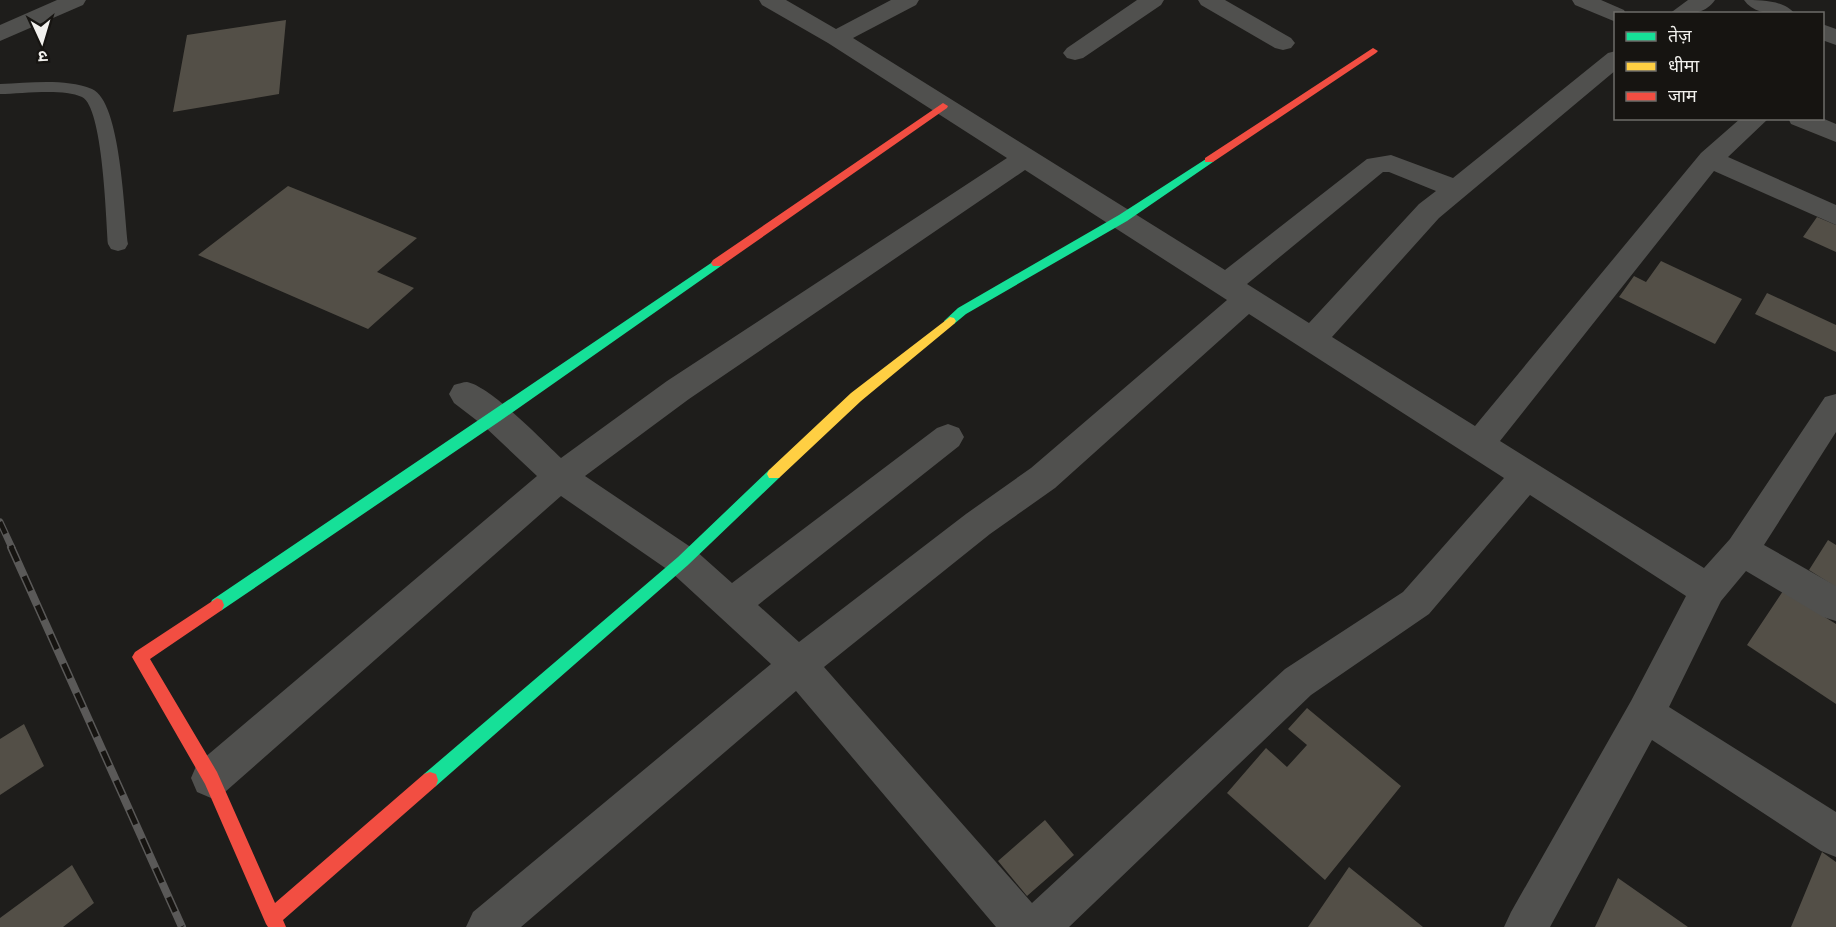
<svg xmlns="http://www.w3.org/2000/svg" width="1836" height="927" viewBox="0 0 1836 927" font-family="'Space Grotesk','Noto Sans Devanagari',sans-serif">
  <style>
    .building { fill: #534f47 }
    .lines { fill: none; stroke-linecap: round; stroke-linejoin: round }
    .lane { fill: #50504e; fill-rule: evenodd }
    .street { fill: #50504e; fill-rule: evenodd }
    .fast { fill: #16e098; fill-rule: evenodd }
    .slow { fill: #ffcf43; fill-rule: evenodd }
    .jam { fill: #f24e42; fill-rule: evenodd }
    .rail-far1-casing { stroke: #5a5958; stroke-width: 7 }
    .rail-casing { stroke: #5a5958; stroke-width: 8 }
    .rail-far1 { stroke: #161411; stroke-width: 4.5; stroke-dasharray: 13; stroke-linecap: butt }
    .rail { stroke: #161411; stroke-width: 5; stroke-dasharray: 16; stroke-linecap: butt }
  </style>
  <rect width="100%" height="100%" fill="#1e1d1b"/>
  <path class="building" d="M 286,20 L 279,94 L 173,112 L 187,35 Z
    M 288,186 L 417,238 L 377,272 L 414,288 L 368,329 L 198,255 Z
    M 1817,217 L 1836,225 L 1836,252 L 1803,237 Z
    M 1661,261 L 1742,299 L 1715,344 L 1619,297 L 1634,276 L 1646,282 Z
    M 1767,293 L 1836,325 L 1836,352 L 1755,314 Z
    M 1828,540 L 1836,545 L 1836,587 L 1809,570 Z
    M 1783,591 L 1836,624 L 1836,704 L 1747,645 Z
    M 1307,708 L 1401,786 L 1325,880 L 1227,793 L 1266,748 L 1287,767 L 1307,745 L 1288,729 Z
    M 24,724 L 44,766 L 0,795 L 0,739 Z
    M 1045,820 L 1074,855 L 1027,896 L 998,861 Z
    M 1822,852 L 1836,862 L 1836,927 L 1791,927 Z
    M 72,865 L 94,903 L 63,927 L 0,927 L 0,918 Z
    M 1349,867 L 1423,927 L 1308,927 Z
    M 1618,878 L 1688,927 L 1595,927 Z"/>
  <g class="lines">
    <path class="lane" d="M 0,84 C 30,83 64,78 92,89 C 121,101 124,214 128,244 L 125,249 L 118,251 L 111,249 L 108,244 C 106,219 103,107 82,97 C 62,88 22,94 0,94 Z"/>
    <path class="street" d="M 57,0 L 86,0 L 83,5 L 0,41 L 0,25 Z
      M 759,0 L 786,0 L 836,29 L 891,0 L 919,0 L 916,5 L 853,38 L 1225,270 L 1367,159 L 1391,155 L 1453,178 L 1608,53 L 1616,51 L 1616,70 L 1439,218 L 1332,337 L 1475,426 L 1701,153 L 1741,118 L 1769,118 L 1728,157 L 1836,205 L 1836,225 L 1714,171 L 1500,441 L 1704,568 L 1730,539 L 1825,397 L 1836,394 L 1836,432 L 1764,545 L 1836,586 L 1836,621 L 1823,617 L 1746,571 L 1721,601 L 1669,707 L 1836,812 L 1836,857 L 1821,851 L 1652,740 L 1550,927 L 1504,927 L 1511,912 L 1631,701 L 1686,596 L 1530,495 L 1429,614 L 1311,695 L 1069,927 L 996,927 L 796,691 L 521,927 L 466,927 L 473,912 L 771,664 L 671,572 L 561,496 L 225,792 L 211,798 L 197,792 L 191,778 L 197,764 L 537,476 L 484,426 L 454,403 L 449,394 L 454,385 C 458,384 463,382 467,382 C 490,386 543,441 561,458 L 667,381 L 1007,158 L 828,43 L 762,5 ZM 1025,170 L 1227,300 L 1031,468 L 966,514 L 799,642 L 758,605 L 959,446 L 964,437 L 959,428 L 948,424 L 937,428 L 732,583 L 695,550 L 585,476 L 689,399 ZM 1383,172 L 1389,172 L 1436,191 L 1419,204 L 1309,323 L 1247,284 ZM 1249,314 L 1504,478 L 1403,592 L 1285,669 L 1032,903 L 824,667 L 990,534 L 1055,488 Z
      M 1137,0 L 1164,0 L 1161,5 L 1083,58 L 1075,60 L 1067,58 L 1063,53 L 1067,48 Z
      M 1198,0 L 1225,0 L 1291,38 L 1295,43 L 1291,48 L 1283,50 L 1275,48 L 1201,5 Z
      M 1572,0 L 1601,0 L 1624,10 L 1626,14 L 1616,14 L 1616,22 L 1575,5 Z
      M 1688,0 L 1715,0 C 1704,16 1686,14 1669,14 Z
      M 1744,0 C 1761,0 1784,0 1795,14 C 1778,14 1755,16 1744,0 Z
      M 1822,24 L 1836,29 L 1836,45 L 1822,40 Z
      M 1788,118 L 1822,118 L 1836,124 L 1836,142 L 1791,124 Z"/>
    <path class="fast" d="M 1209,157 L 1214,160 L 1213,162 L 1127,221 L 966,314 L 954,324 L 946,324 L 944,321 L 958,308 L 1119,215 Z
      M 717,259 L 721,260 L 723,263 L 721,266 L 500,421 L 222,610 L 217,612 L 212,610 L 210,605 L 212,600 Z
      M 774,468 L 779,470 L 781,474 L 779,478 L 688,565 L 436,786 L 430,788 L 424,786 L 422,780 L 424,774 L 678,557 L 769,470 Z"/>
    <path class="slow" d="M 950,317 L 954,318 L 956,321 L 954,324 L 861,401 L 779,478 L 769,478 L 767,474 L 769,470 L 851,393 Z"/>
    <path class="jam" d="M 1373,48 L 1378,51 L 1376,53 L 1213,162 L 1205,162 L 1205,158 Z
      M 943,103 L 948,106 L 947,108 L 721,266 L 713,266 L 711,263 L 713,260 Z
      M 217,598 L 222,600 L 224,605 L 222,610 L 150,659 L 217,772 L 275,903 L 424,774 L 430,772 L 436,774 L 438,780 L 436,786 L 283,920 L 286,927 L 268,927 L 266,924 L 205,784 L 132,657 L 135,652 Z"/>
    <g class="rail-far1-casing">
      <path id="rail-far1" d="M 0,522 L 12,548"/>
    </g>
    <g class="rail-casing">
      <path id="rail" d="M 11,547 L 182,927"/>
    </g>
    <use href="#rail-far1" class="rail-far1"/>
    <use href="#rail" class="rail"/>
  </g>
  <rect x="1614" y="12" width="210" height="108" fill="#161411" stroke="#6e6c69" stroke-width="1.5"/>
  <rect x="1626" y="32" width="30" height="9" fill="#16e098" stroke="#6e6c69" stroke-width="1.5"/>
  <text x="1668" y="42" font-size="18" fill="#f2f1ee">तेज़</text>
  <rect x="1626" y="62" width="30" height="9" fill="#ffcf43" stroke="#6e6c69" stroke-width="1.5"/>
  <text x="1668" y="72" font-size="18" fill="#f2f1ee">धीमा</text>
  <rect x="1626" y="92" width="30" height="9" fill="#f24e42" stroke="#6e6c69" stroke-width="1.5"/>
  <text x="1668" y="102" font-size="18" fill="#f2f1ee">जाम</text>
  <g transform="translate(42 42) rotate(176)" stroke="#161411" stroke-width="4.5" paint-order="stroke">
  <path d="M0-4.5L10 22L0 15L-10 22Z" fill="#f2f1ee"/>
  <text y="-9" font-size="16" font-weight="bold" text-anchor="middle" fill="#f2f1ee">उ</text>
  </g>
</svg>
